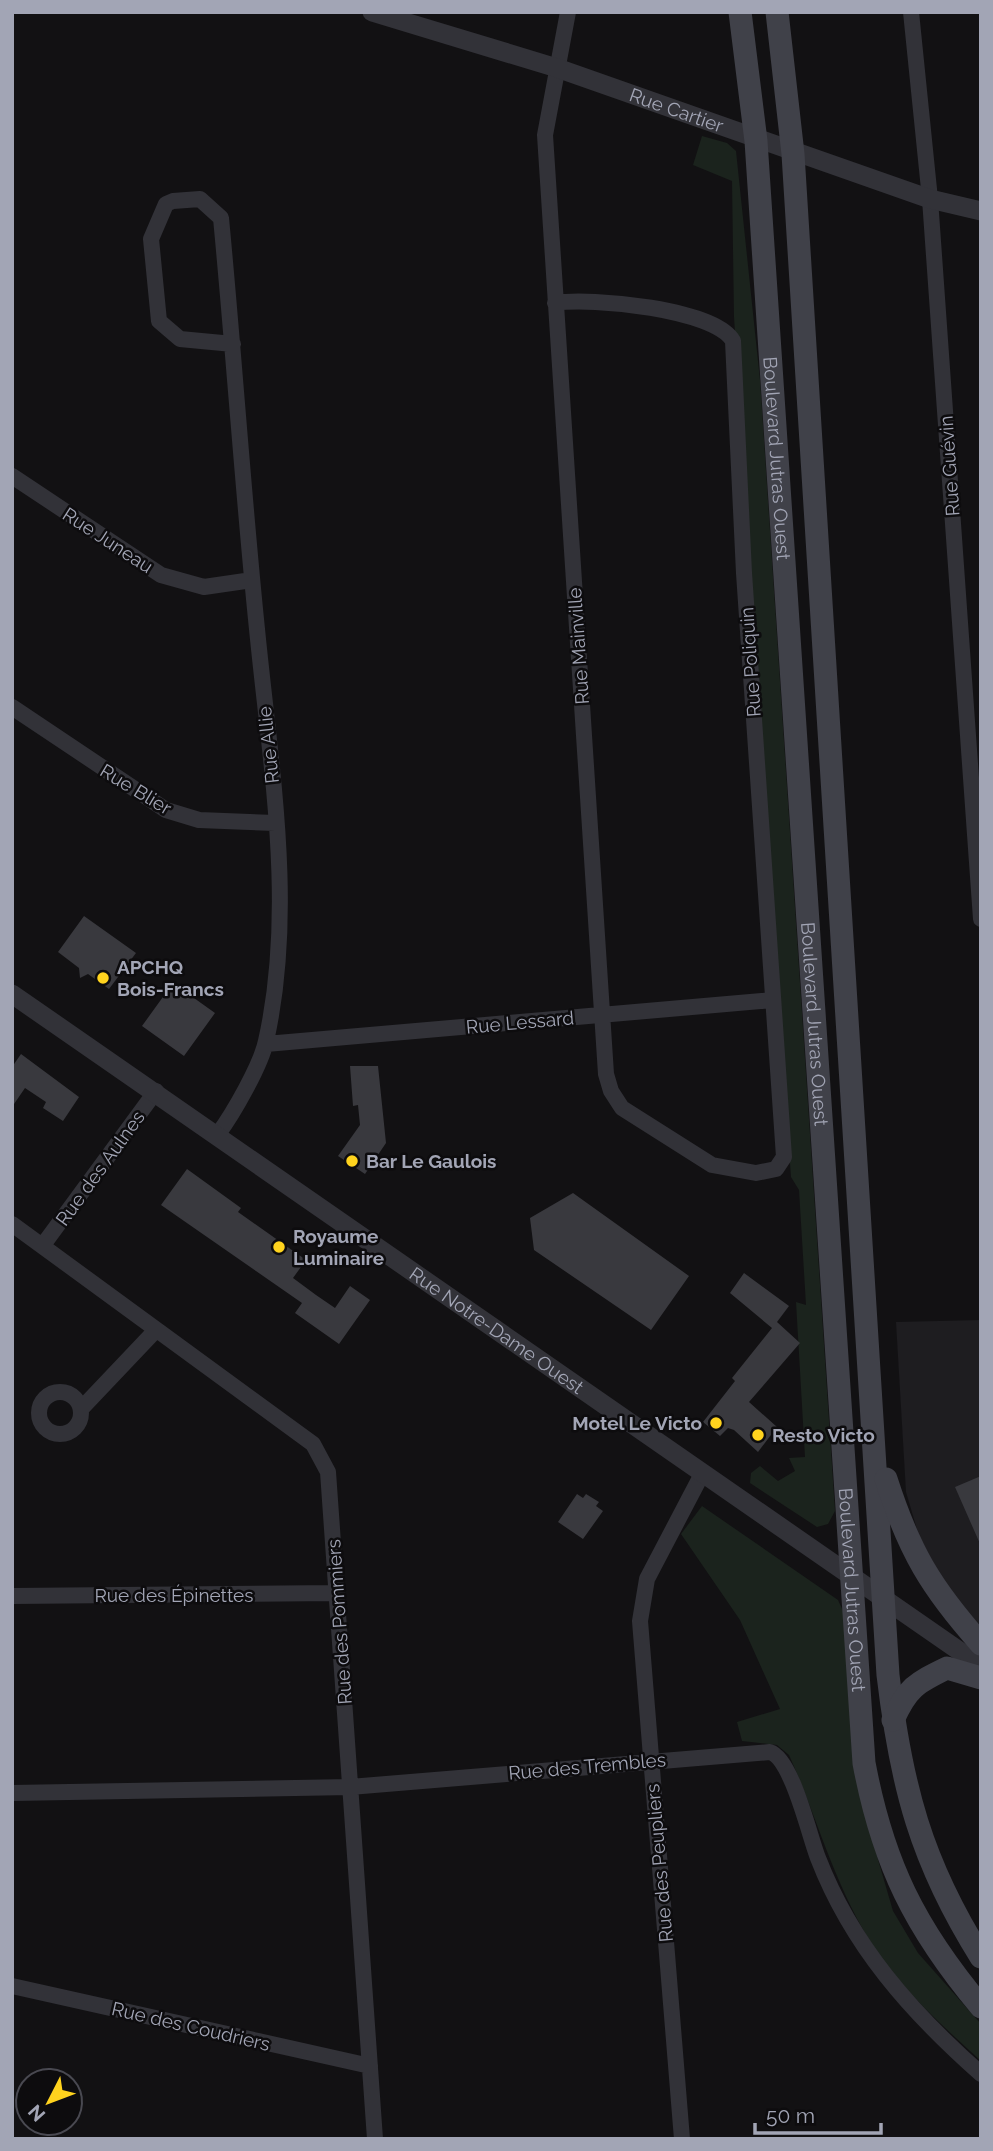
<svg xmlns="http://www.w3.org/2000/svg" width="993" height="2151" viewBox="0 0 993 2151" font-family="Raleway,sans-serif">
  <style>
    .built { fill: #1e1d20 }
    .green { fill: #1b231d }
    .building { fill: #39393e }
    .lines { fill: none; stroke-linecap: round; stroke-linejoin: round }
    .minor { stroke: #323238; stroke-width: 16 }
    .tertiary { stroke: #323238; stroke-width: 19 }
    .secondary { stroke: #404149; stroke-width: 23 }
    .poi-dot { fill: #ffd31e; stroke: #0d0c0e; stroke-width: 2.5 }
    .labels { text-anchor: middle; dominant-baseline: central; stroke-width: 5; stroke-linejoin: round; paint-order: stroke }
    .street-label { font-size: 19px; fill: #a2a5b5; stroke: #0d0c0e }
    .poi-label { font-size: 19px; font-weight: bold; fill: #a2a5b5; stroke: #0d0c0e; text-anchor: start }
  </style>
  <rect width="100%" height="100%" fill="#121113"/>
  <path class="built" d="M 981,1320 L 981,1626 L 952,1597 L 919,1536 L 906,1492 L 896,1322 Z"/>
  <path class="green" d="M 702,136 L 727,143 L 736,151 L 760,380 L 835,1511 L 828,1524 L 817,1527 L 750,1483 L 751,1473 L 760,1466 L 778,1481 L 795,1471 L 789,1458 L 805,1457 L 796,1302 L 806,1305 L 799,1190 L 791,1177 L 784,1081 L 734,317 L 732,181 L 693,165 Z
    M 702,1506 L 838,1600 L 843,1611 L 872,1839 L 893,1911 L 918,1953 L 981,2024 L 981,2061 C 946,2029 911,1998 883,1960 C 838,1899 820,1824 789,1755 L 777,1745 L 742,1741 L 737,1722 L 780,1709 L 740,1620 L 681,1534 Z"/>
  <path class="building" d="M 84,916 L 136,953 L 109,989 L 88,974 L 80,978 L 79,968 L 58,952 Z
    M 173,983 L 215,1013 L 184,1056 L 142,1026 Z
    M 21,1054 L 79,1097 L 63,1121 L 43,1108 L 46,1102 L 25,1088 L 12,1107 L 12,1067 Z
    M 350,1066 L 378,1066 L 386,1143 L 365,1174 L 338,1156 L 360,1125 L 358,1105 L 353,1106 Z
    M 187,1169 L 241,1208 L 238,1212 L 306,1260 L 293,1278 L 316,1295 L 335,1308 L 350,1286 L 370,1300 L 339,1344 L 295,1313 L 302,1303 L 161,1205 Z
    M 573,1193 L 689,1276 L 651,1330 L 534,1250 L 530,1218 Z
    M 744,1273 L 789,1306 L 777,1322 L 800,1343 L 749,1402 L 777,1427 L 758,1452 L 734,1430 L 728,1428 L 720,1436 L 703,1422 L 735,1381 L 732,1378 L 772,1328 L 730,1293 Z
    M 981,1476 L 981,1546 L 955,1487 Z
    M 577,1494 L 583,1498 L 586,1494 L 599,1502 L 596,1506 L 603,1511 L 583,1539 L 558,1522 Z"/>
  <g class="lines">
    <path class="minor" d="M 911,12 L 930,199 L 981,919
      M 555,303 C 591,297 715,309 733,341 L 744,573 L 784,1157 L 776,1169 L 756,1173 L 712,1165 L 622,1108 L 611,1091 L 606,1074 L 545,135 L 568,12
      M 12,476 L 161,575 L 204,587 L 252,580
      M 12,707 L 166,810 L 199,820 L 275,823
      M 266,1044 L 773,1000
      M 218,1134 C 233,1114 261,1065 266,1041 C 296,907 270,764 257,629 C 243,492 234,355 221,218 L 200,199 L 173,201 L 166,204 L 151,239 L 159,321 L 180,339 L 233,344
      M 12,1224 L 313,1444 L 328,1472 L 375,2139
      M 43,1245 L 156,1091
      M39 1413a21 21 0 1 1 42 0a21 21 0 1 1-42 0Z
      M 81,1409 L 155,1331
      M 12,1596 L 336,1593
      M 12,1793 L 350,1787 L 770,1752 C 792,1759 809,1835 818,1858 C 852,1946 911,2012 981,2074
      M 12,1986 L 370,2066
      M 682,2139 L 640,1621 L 647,1579 L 702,1474"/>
    <g class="tertiary">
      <path id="s1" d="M 372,12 L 557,68 L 930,199 L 981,211"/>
      <path id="s2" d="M 12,994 L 981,1666"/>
    </g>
    <g class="secondary">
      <path id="s3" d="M 740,12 L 756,141 L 864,1763 C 883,1864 915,1928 981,2007"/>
      <path d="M 777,12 L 793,154 L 888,1675 C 901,1785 921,1862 981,1957"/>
      <path d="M 886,1479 C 909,1551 931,1588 981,1644"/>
      <path d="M 893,1720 C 907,1688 916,1683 947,1668 L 981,1678"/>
    </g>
  </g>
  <g class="poi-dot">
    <circle cx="103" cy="978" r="7"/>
    <circle cx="352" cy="1161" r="7"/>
    <circle cx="279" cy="1247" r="7"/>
    <circle cx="716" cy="1423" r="7"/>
    <circle cx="758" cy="1435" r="7"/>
  </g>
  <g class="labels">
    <g class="street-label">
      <text stroke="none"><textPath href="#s1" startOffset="320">Rue Cartier</textPath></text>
      <text stroke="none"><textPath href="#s3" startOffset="448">Boulevard Jutras Ouest</textPath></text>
      <text transform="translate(949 466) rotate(-94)">Rue Guévin</text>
      <text transform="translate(108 540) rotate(33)">Rue Juneau</text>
      <text transform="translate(578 646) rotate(-94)">Rue Mainville</text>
      <text transform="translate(750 662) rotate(-94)">Rue Poliquin</text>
      <text transform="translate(268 745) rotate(-96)">Rue Allie</text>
      <text transform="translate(136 789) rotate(31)">Rue Blier</text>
      <text transform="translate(520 1022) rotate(-5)">Rue Lessard</text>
      <text stroke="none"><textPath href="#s3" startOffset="1015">Boulevard Jutras Ouest</textPath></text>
      <text transform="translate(100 1168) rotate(-54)">Rue des Aulnes</text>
      <text stroke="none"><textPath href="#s2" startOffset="590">Rue Notre-Dame Ouest</textPath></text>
      <text stroke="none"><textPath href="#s3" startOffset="1582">Boulevard Jutras Ouest</textPath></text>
      <text x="174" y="1595">Rue des Épinettes</text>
      <text transform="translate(339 1622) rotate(-94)">Rue des Pommiers</text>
      <text transform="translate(587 1766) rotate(-5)">Rue des Trembles</text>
      <text transform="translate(659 1863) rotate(-95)">Rue des Peupliers</text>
      <text transform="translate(191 2026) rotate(13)">Rue des Coudriers</text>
    </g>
    <g class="poi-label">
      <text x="117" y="967">APCHQ<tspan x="117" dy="22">Bois-Francs</tspan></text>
      <text x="366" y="1161">Bar Le Gaulois</text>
      <text x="293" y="1236">Royaume<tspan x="293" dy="22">Luminaire</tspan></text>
      <text x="702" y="1423" text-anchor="end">Motel Le Victo</text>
      <text x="772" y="1435">Resto Victo</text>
    </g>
  </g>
  <rect width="993" height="2151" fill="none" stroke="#a2a5b5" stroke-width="28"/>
  <g transform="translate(49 2102) rotate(228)"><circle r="33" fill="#0d0c0e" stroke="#494951" stroke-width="2"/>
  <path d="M0-5L12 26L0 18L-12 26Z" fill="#ffd31e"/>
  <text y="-10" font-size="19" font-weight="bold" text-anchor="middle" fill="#a2a5b5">N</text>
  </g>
  <path d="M755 2123v10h126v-10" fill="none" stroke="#a2a5b5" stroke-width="3.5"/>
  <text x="766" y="2123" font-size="21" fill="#a2a5b5" stroke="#0d0c0e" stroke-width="5" paint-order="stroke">50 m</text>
</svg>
